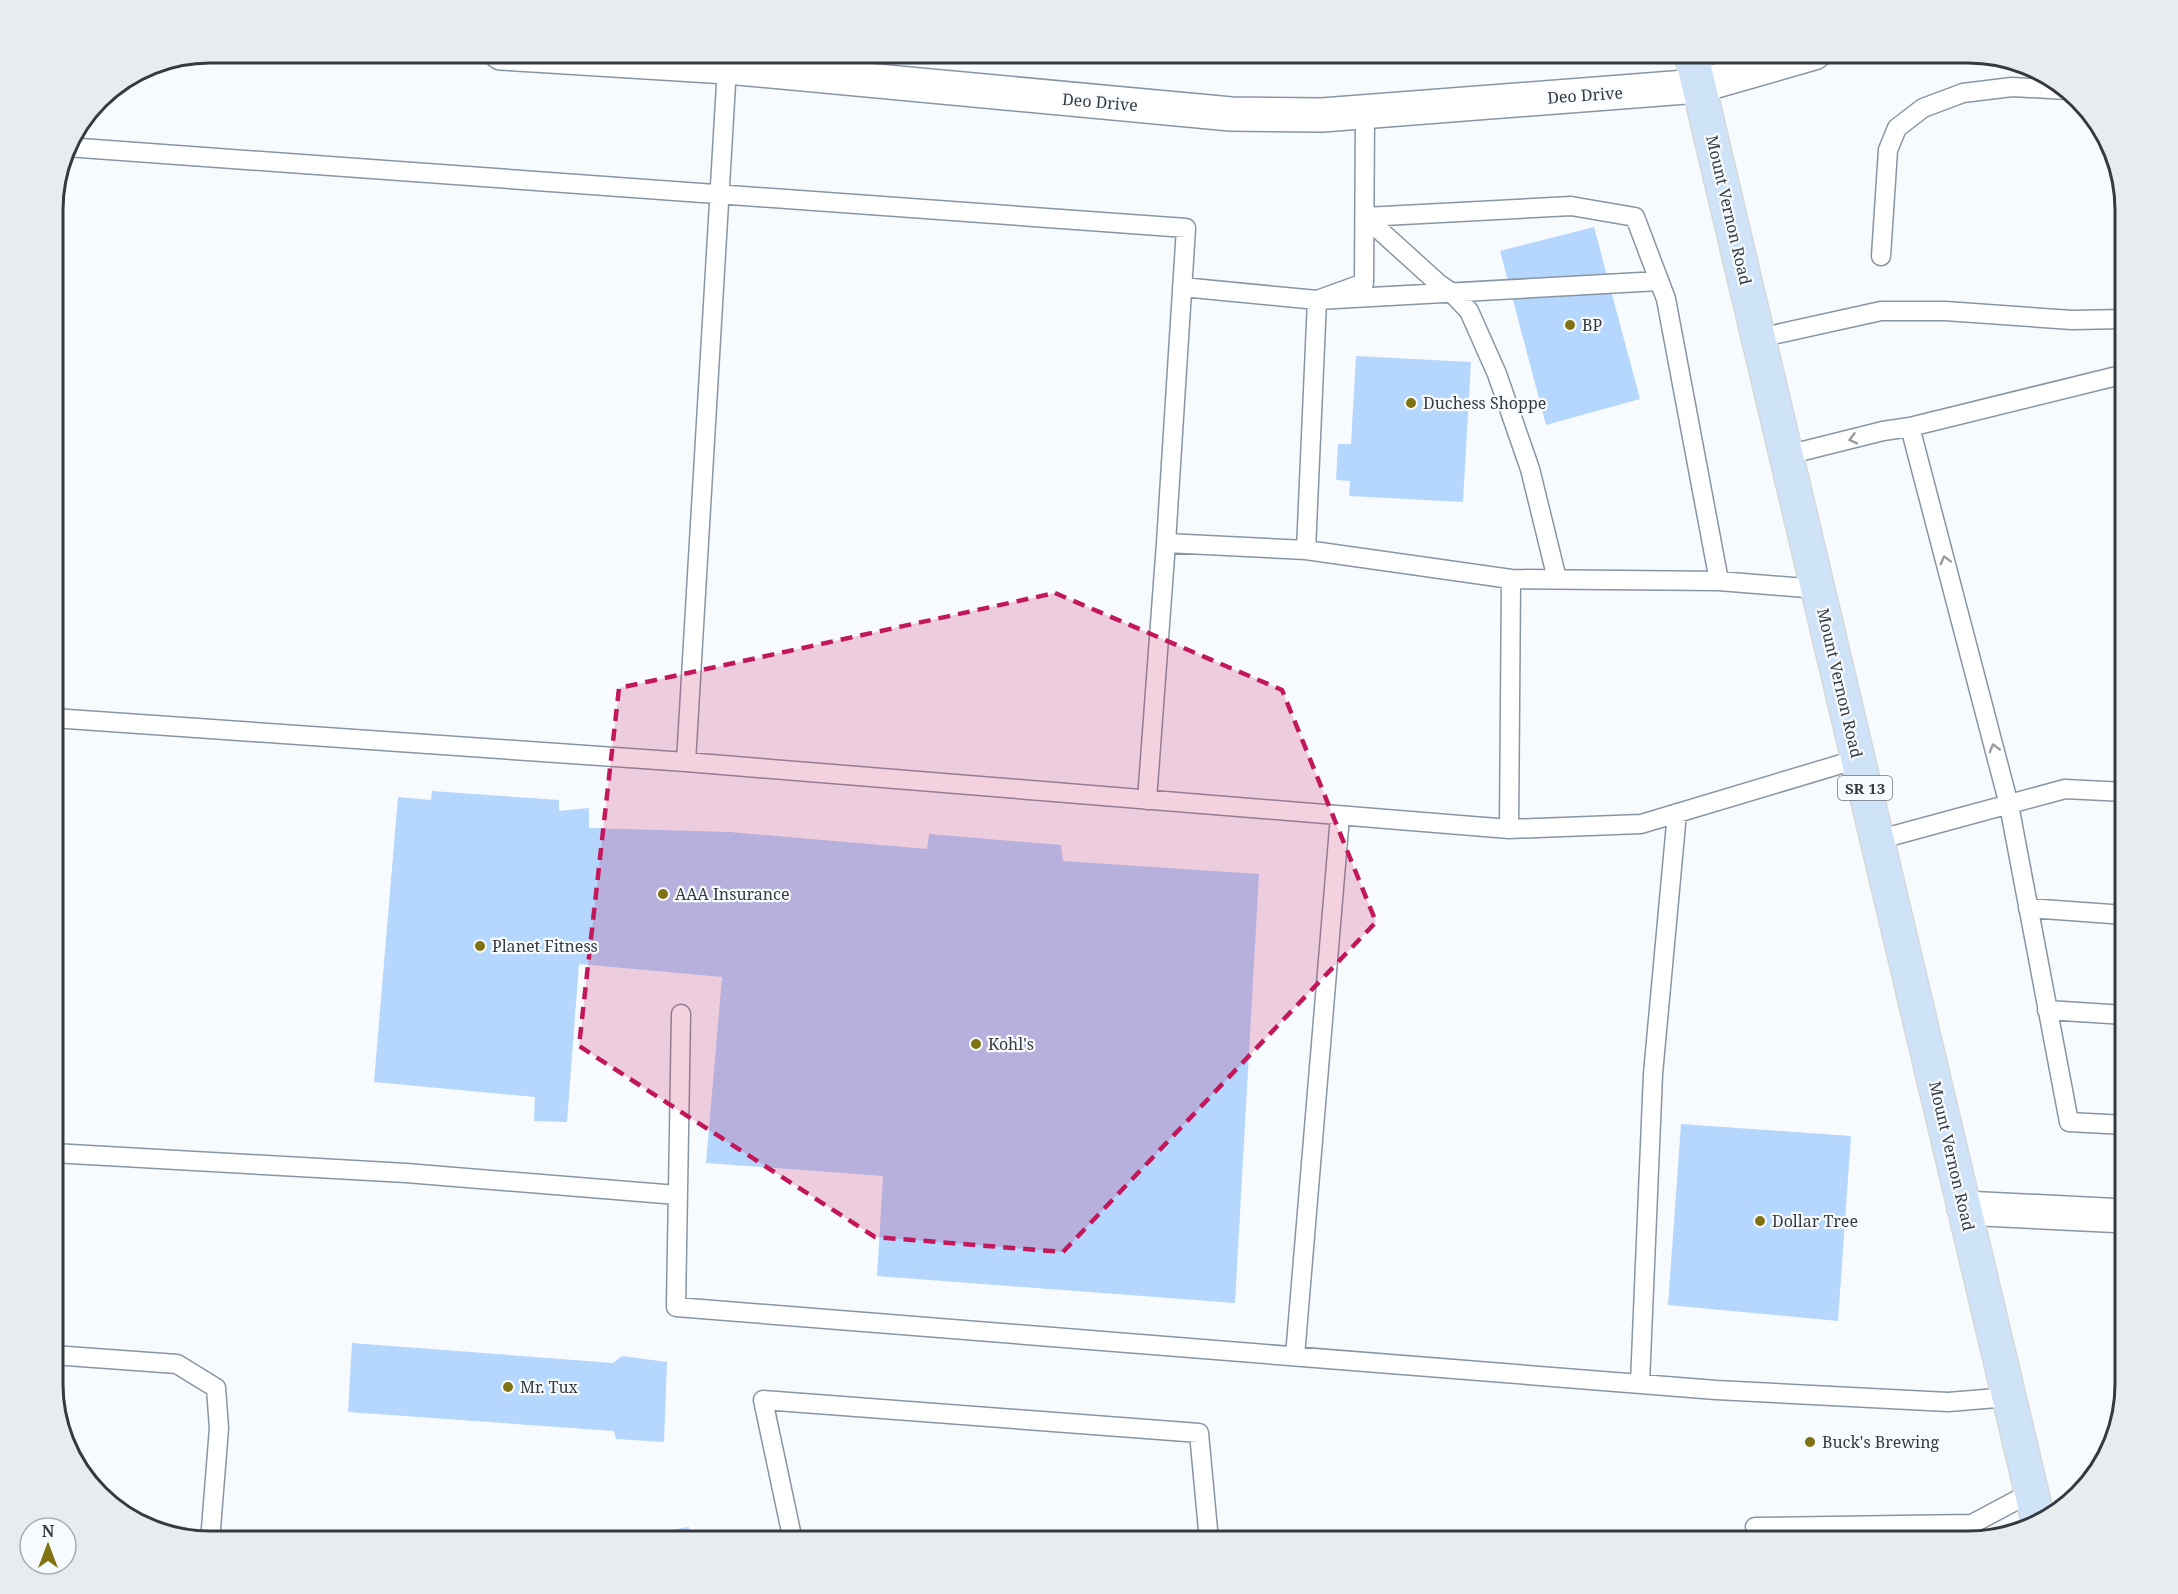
<svg xmlns="http://www.w3.org/2000/svg" width="2178" height="1594" viewBox="0 0 2178 1594" font-family="'Noto Serif',serif">
  <style>
    .building { fill: #b5d6fd }
    .lines { fill: none; stroke-linecap: round; stroke-linejoin: round }
    .service-casing { stroke: #8895a3; stroke-width: 21 }
    .minor-casing { stroke: #8895a3; stroke-width: 36 }
    .tertiary-casing { stroke: #8895a3; stroke-width: 36 }
    .trunk-casing { stroke: #d7d8d9; stroke-width: 36 }
    .service { stroke: #fff; stroke-width: 18 }
    .minor { stroke: #fff; stroke-width: 33 }
    .tertiary { stroke: #fff; stroke-width: 33 }
    .trunk { stroke: #cee2f8; stroke-width: 33 }
    .oneway { stroke: #9a9ca0 }
    .marked { fill: #c2185b; fill-opacity: 0.2; stroke: #c2185b; stroke-width: 4.5; stroke-dasharray: 12 8; stroke-linejoin: round }
    .poi-dot { fill: #7f7212; stroke: #f8fbfe; stroke-width: 2 }
    .labels { text-anchor: middle; dominant-baseline: central; stroke-width: 4.5; stroke-linejoin: round; paint-order: stroke }
    .shield { fill: #f8fbfe; stroke: #707479; stroke-width: 1.5 }
    .shield-label { font-size: 15px; font-weight: bold; fill: #353a40 }
    .street-label { font-size: 16px; fill: #353a40; stroke: #f8fbfe }
    .poi-label { font-size: 16px; fill: #353a40; stroke: #f8fbfe; text-anchor: start }
    .rim { fill: none; stroke: #353a40; stroke-width: 3 }
  </style>
  <rect width="100%" height="100%" fill="#f8fbfe"/>
  <path class="building" d="M 1594,227 L 1640,399 L 1546,425 L 1500,251 Z
    M 1356,356 L 1471,362 L 1463,502 L 1349,496 L 1350,481 L 1336,480 L 1338,444 L 1351,444 Z
    M 432,791 L 559,800 L 559,811 L 589,808 L 589,828 L 730,832 L 927,849 L 929,834 L 1061,845 L 1063,861 L 1259,874 L 1235,1303 L 877,1276 L 883,1176 L 706,1163 L 722,977 L 579,964 L 567,1122 L 534,1121 L 535,1097 L 374,1082 L 398,797 L 431,800 Z
    M 1681,1124 L 1851,1136 L 1838,1321 L 1668,1305 Z
    M 352,1343 L 613,1363 L 622,1356 L 667,1362 L 664,1442 L 616,1439 L 614,1431 L 348,1412 Z
    M 689,1527 L 691,1541 L 609,1541 L 608,1540 Z"/>
  <g class="lines">
    <g class="service-casing">
      <path id="service" d="M 802,74 L 803,53
        M 67,147 L 1186,228 L 1166,543 L 1147,800
        M 1365,217 L 1571,206 L 1635,217 L 1666,299 L 1719,581
        M 1365,217 L 1439,284 L 1452,293 L 1469,311 L 1497,374 L 1530,469 L 1557,579
        M 1881,256 L 1888,150 L 1897,128 L 1923,108 L 1963,93 L 2012,87 L 2068,90
        M 1182,287 L 1317,300 L 1364,283 L 1365,111
        M 1759,338 L 1881,311 L 1945,311 L 2072,320 L 2125,319
        M 1910,427 L 2125,374
        M 1787,455 L 1883,431 L 1910,427 L 2009,805 L 2069,1122 L 2125,1125
        M 1166,543 L 1306,550 L 1317,300 L 1659,281
        M 1306,550 L 1511,579 L 1719,581 L 1818,589
        M 53,718 L 686,762 L 1509,829 L 1641,824 L 1858,759
        M 686,762 L 727,67
        M 1509,829 L 1511,579
        M 1877,840 L 2065,789 L 2125,792
        M 2028,908 L 2125,915
        M 2047,1010 L 2125,1015
        M 681,1014 L 676,1307 L 1716,1390 L 1948,1402 L 2009,1397
        M 53,1153 L 406,1173 L 677,1195
        M 53,1355 L 177,1364 L 216,1388 L 219,1428 L 210,1541
        M 1295,1356 L 1340,816
        M 1640,1383 L 1653,1074 L 1677,813
        M 1755,1527 L 1972,1524 L 2032,1492
        M 793,1541 L 763,1400 L 1199,1433 L 1209,1541"/>
    </g>
    <g class="minor-casing">
      <path id="minor" d="M 1964,1208 L 2125,1216"/>
    </g>
    <g class="tertiary-casing">
      <path id="tertiary" d="M 501,53 L 727,67 L 1231,114 L 1322,115 L 1699,86 L 1814,53"/>
    </g>
    <g class="trunk-casing">
      <path id="trunk" d="M 1691,53 L 2039,1524"/>
    </g>
    <use href="#service" class="service"/>
    <use href="#minor" class="minor"/>
    <use href="#tertiary" class="tertiary"/>
    <use href="#trunk" class="trunk"/>
  </g>
  <defs><path id="oneway-chevron" d="M-2-3.5L2.5 0L-2 3.5" fill="none" stroke-width="1.6" stroke-linecap="round" stroke-linejoin="round" transform="scale(1.5)"/></defs>
  <g class="oneway">
    <use href="#oneway-chevron" transform="translate(1853 439) rotate(166)"/>
    <use href="#oneway-chevron" transform="translate(1945 560) rotate(-105)"/>
    <use href="#oneway-chevron" transform="translate(1994 748) rotate(-105)"/>
  </g>
  <path class="marked" d="M 1055,593 L 1282,690 L 1376,922 L 1063,1252 L 875,1237 L 579,1046 L 619,688 Z"/>
  <g class="poi-dot">
    <circle cx="1570" cy="325" r="6"/>
    <circle cx="1411" cy="403" r="6"/>
    <circle cx="663" cy="894" r="6"/>
    <circle cx="480" cy="946" r="6"/>
    <circle cx="976" cy="1044" r="6"/>
    <circle cx="1760" cy="1221" r="6"/>
    <circle cx="508" cy="1387" r="6"/>
    <circle cx="1810" cy="1442" r="6"/>
  </g>
  <g class="labels">
    <rect class="shield" x="1838" y="776" width="54" height="24" rx="4.5"/>
    <g class="shield-label">
      <text x="1865" y="788">SR 13</text>
    </g>
    <g class="street-label">
      <text transform="translate(1585 95) rotate(-4)">Deo Drive</text>
      <text transform="translate(1100 102) rotate(5)">Deo Drive</text>
      <text transform="translate(1729 210) rotate(77)">Mount Vernon Road</text>
      <text transform="translate(1840 683) rotate(77)">Mount Vernon Road</text>
      <text transform="translate(1952 1156) rotate(77)">Mount Vernon Road</text>
    </g>
    <g class="poi-label">
      <text x="1582" y="325">BP</text>
      <text x="1423" y="403">Duchess Shoppe</text>
      <text x="675" y="894">AAA Insurance</text>
      <text x="492" y="946">Planet Fitness</text>
      <text x="988" y="1044">Kohl's</text>
      <text x="1772" y="1221">Dollar Tree</text>
      <text x="520" y="1387">Mr. Tux</text>
      <text x="1822" y="1442">Buck's Brewing</text>
    </g>
  </g>
  <path d="M0 0H2178V1594H0ZM210 63H1968A147 147 0 0 1 2115 210V1384A147 147 0 0 1 1968 1531H210A147 147 0 0 1 63 1384V210A147 147 0 0 1 210 63Z" fill="#e8ecef" fill-rule="evenodd"/>
  <path class="rim" d="M210 63H1968A147 147 0 0 1 2115 210V1384A147 147 0 0 1 1968 1531H210A147 147 0 0 1 63 1384V210A147 147 0 0 1 210 63Z"/>
  <g transform="translate(48 1546)"><circle r="28" fill="#f8fbfe" stroke="#aaaeb2" stroke-width="1.5"/>
  <path d="M0-4.5L10 22L0 15L-10 22Z" fill="#7f7212"/>
  <text y="-9" font-size="16" font-weight="bold" text-anchor="middle" fill="#353a40">N</text>
  </g>
</svg>
